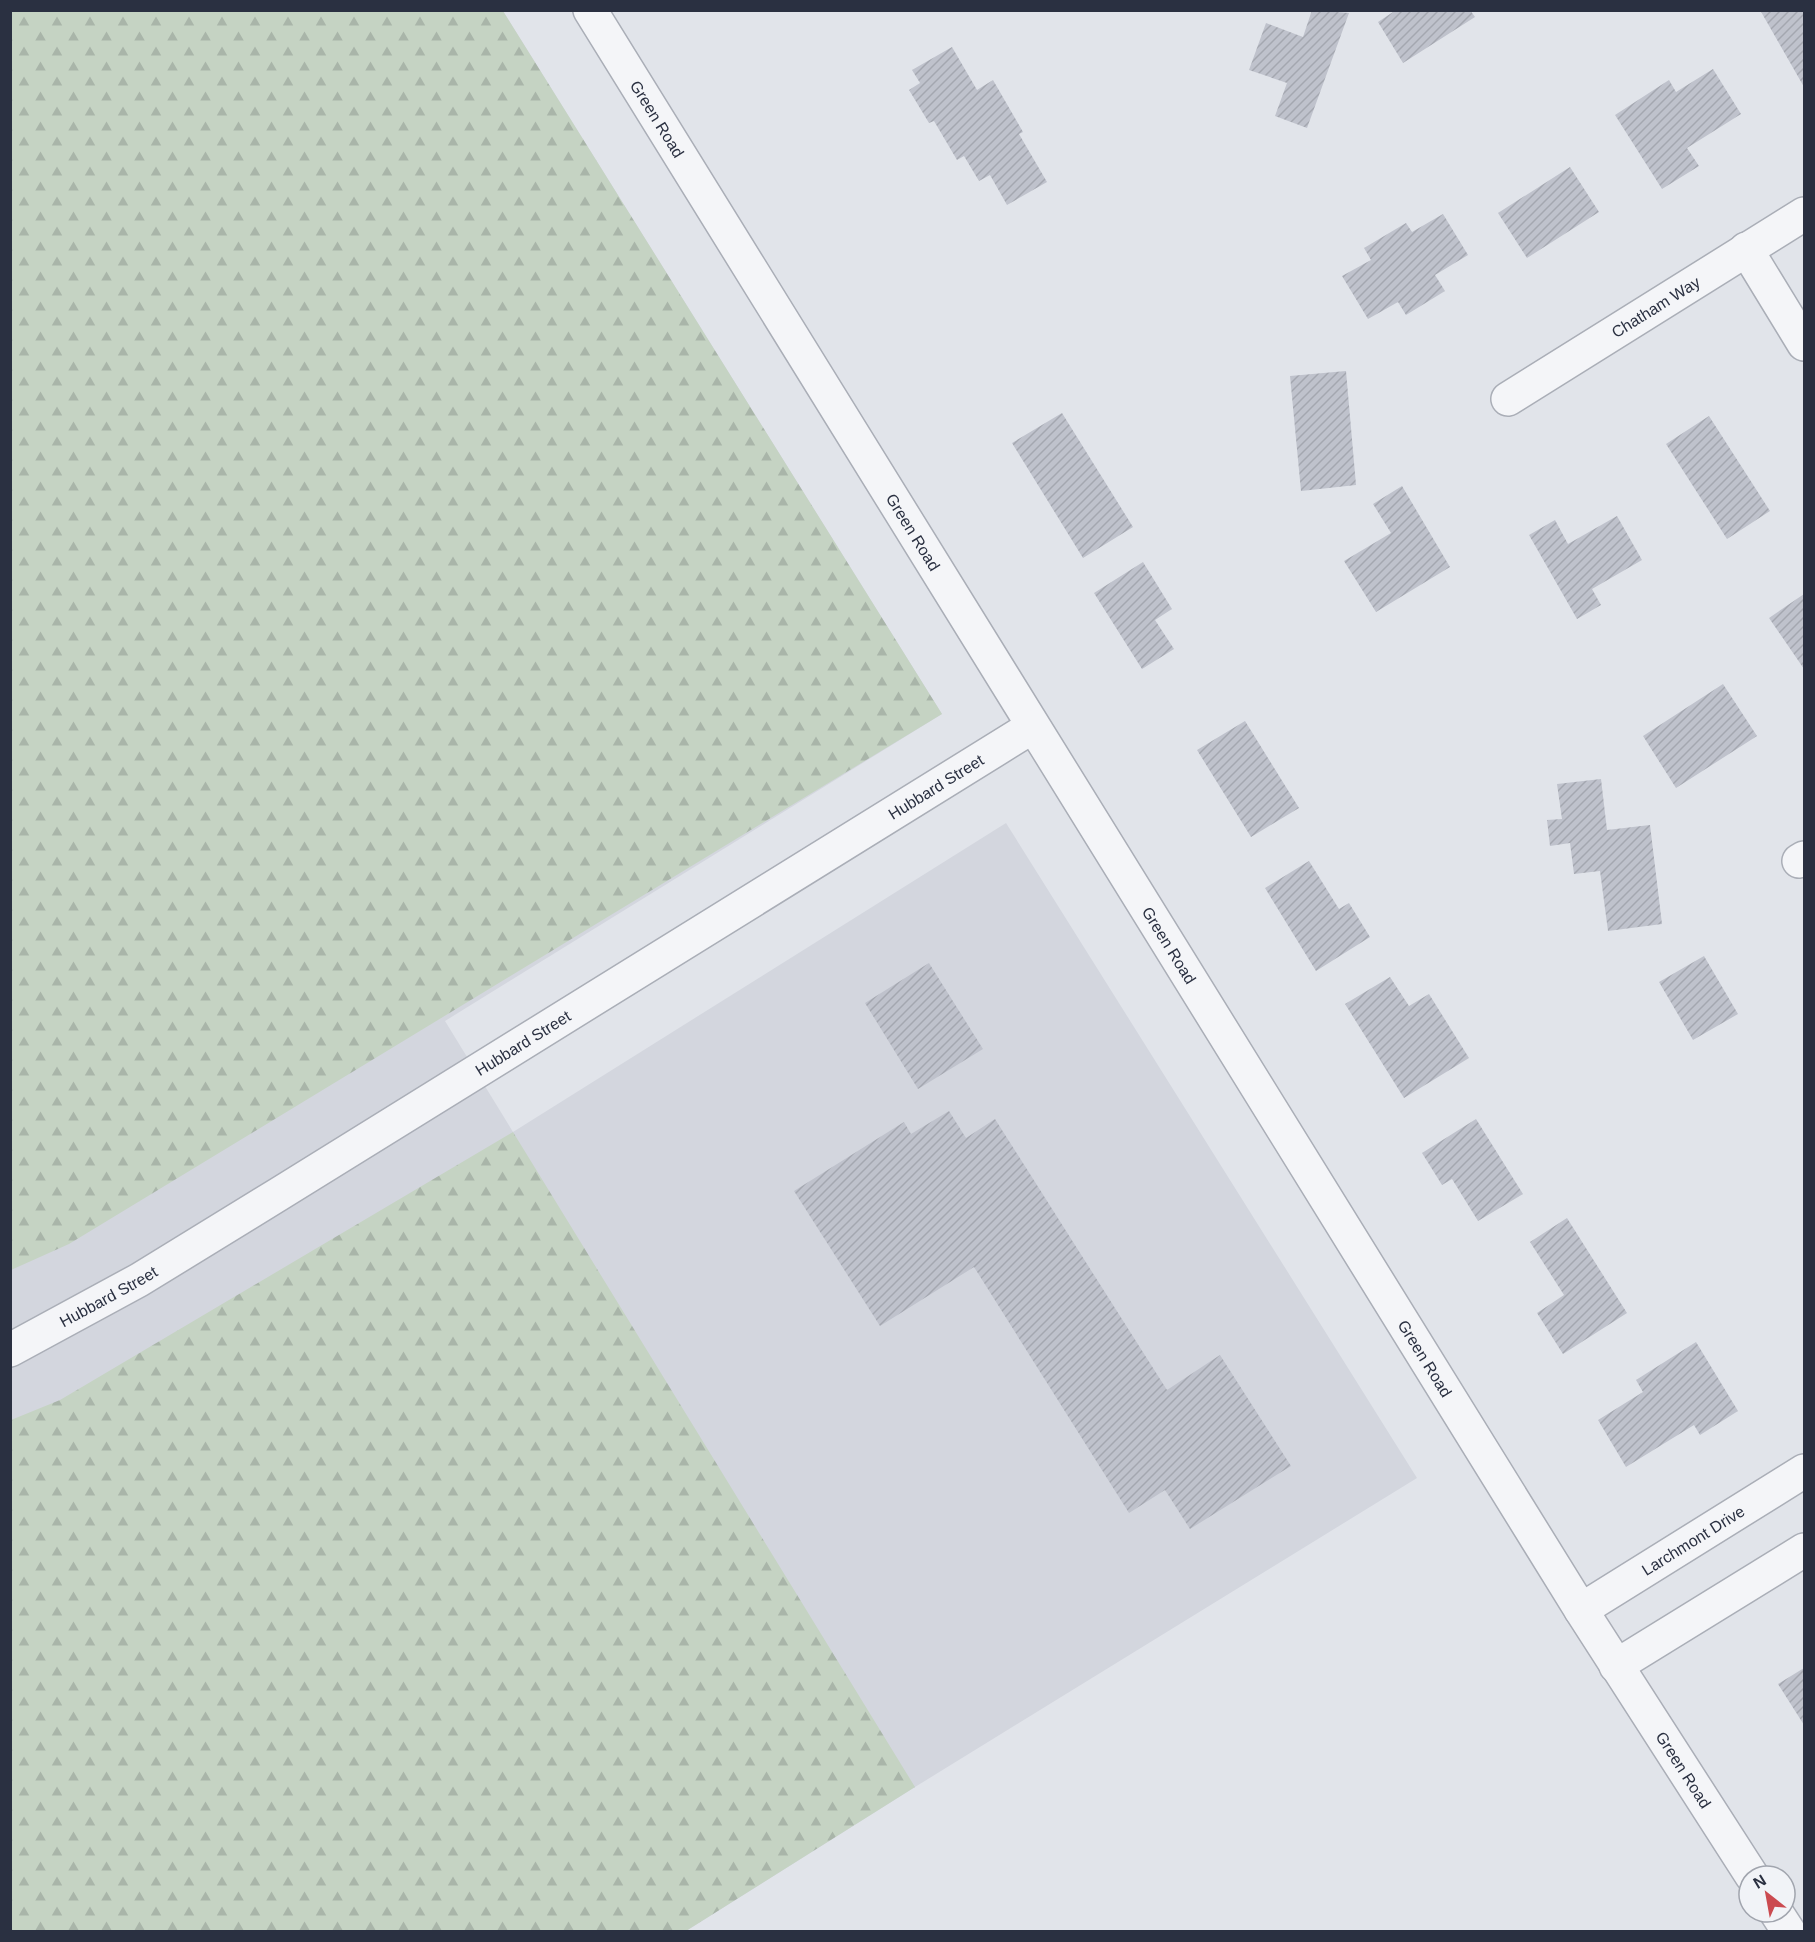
<svg xmlns="http://www.w3.org/2000/svg" width="1815" height="1942" viewBox="0 0 1815 1942" font-family="Helvetica,sans-serif">
  <style>
    .built { fill: #d3d6de }
    .forest { fill: url(#forest-firs) }
    .building { fill: url(#building-hatch) }
    .lines { fill: none; stroke-linecap: round; stroke-linejoin: round }
    .minor-casing { stroke: #aaaeb7; stroke-width: 36 }
    .tertiary-casing { stroke: #aaaeb7; stroke-width: 36 }
    .minor { stroke: #f4f5f8; stroke-width: 33 }
    .tertiary { stroke: #f4f5f8; stroke-width: 33 }
    .labels { text-anchor: middle; dominant-baseline: central; stroke-width: 6; stroke-linejoin: round; paint-order: stroke }
    .street-label { font-size: 16px; fill: #2a3041; stroke: #f1f3f7 }
  </style>
  <defs>
    <pattern id="forest-firs" width="22" height="20" patternUnits="userSpaceOnUse" patternTransform="scale(1.5)"><rect width="22" height="20" fill="#c5d3c3"/><path d="M5 1l3.5 6h-7zM16 11l3.5 6h-7z" fill="#a9b5a9"/></pattern>
    <pattern id="building-hatch" width="6" height="6" patternUnits="userSpaceOnUse" patternTransform="scale(1.5)"><rect width="6" height="6" fill="#bfc2cc"/><path d="M-1 1l2-2M0 6l6-6M5 7l2-2" fill="none" stroke="#a4a7b0"/></pattern>
  </defs>
  <rect width="100%" height="100%" fill="#e1e4ea"/>
  <path class="built" d="M 11,11 L 503,11 L 942,714 L 445,1021 L 513,1132 L 1006,823 L 1417,1478 L 915,1787 L 686,1931 L 11,1932 Z"/>
  <path class="forest" d="M 10,11 L 503,11 L 942,714 L 69,1244 L 11,1270 Z
    M 513,1132 L 915,1787 L 686,1931 L 11,1931 L 11,1420 L 60,1400 Z"/>
  <path class="building" d="M 1312,10 L 1349,13 L 1307,128 L 1275,116 L 1287,83 L 1249,70 L 1266,23 L 1303,37 Z
    M 1396,10 L 1470,10 L 1475,17 L 1403,63 L 1378,22 Z
    M 1760,10 L 1804,10 L 1804,87 Z
    M 952,47 L 977,90 L 993,80 L 1023,132 L 1019,134 L 1047,182 L 1007,205 L 990,175 L 979,181 L 964,156 L 957,160 L 934,121 L 929,123 L 909,90 L 920,83 L 912,70 Z
    M 1713,69 L 1741,114 L 1687,148 L 1699,166 L 1662,189 L 1615,115 L 1669,80 L 1676,92 Z
    M 1570,167 L 1599,212 L 1527,258 L 1498,213 Z
    M 1443,214 L 1468,255 L 1435,275 L 1445,291 L 1406,315 L 1398,302 L 1368,319 L 1342,276 L 1371,260 L 1364,248 L 1406,223 L 1412,232 Z
    M 1346,371 L 1356,485 L 1301,491 L 1290,376 Z
    M 1062,413 L 1133,527 L 1083,558 L 1012,443 Z
    M 1709,416 L 1770,511 L 1727,539 L 1666,444 Z
    M 1402,486 L 1450,567 L 1376,612 L 1344,561 L 1391,533 L 1373,504 Z
    M 1617,516 L 1642,560 L 1592,589 L 1601,605 L 1577,619 L 1529,535 L 1555,520 L 1568,544 Z
    M 1143,562 L 1172,609 L 1155,620 L 1174,649 L 1142,669 L 1094,593 Z
    M 1804,594 L 1804,669 L 1769,618 Z
    M 1723,684 L 1757,736 L 1676,788 L 1643,736 Z
    M 1245,721 L 1299,808 L 1251,837 L 1197,750 Z
    M 1601,779 L 1607,830 L 1650,825 L 1662,924 L 1608,931 L 1600,871 L 1574,874 L 1570,843 L 1550,846 L 1547,820 L 1562,819 L 1557,784 Z
    M 1309,861 L 1339,909 L 1349,903 L 1370,937 L 1316,971 L 1265,888 Z
    M 1704,956 L 1738,1014 L 1693,1040 L 1659,982 Z
    M 929,963 L 983,1049 L 918,1089 L 865,1003 Z
    M 1390,977 L 1409,1006 L 1429,994 L 1469,1058 L 1404,1098 L 1345,1004 Z
    M 949,1111 L 966,1138 L 995,1119 L 1167,1390 L 1220,1355 L 1291,1466 L 1190,1529 L 1165,1490 L 1129,1513 L 974,1267 L 880,1326 L 794,1191 L 904,1122 L 911,1134 Z
    M 1476,1119 L 1523,1194 L 1478,1221 L 1452,1179 L 1442,1185 L 1422,1153 Z
    M 1567,1218 L 1627,1313 L 1563,1354 L 1537,1313 L 1564,1295 L 1530,1242 Z
    M 1696,1342 L 1738,1411 L 1700,1435 L 1694,1425 L 1626,1467 L 1598,1420 L 1643,1392 L 1636,1380 Z
    M 1804,1668 L 1804,1725 L 1778,1684 Z"/>
  <g class="lines">
    <g class="minor-casing">
      <g id="minor">
        <path d="M 1746,249 L 1804,344"/>
        <path id="s1" d="M 1508,399 L 1804,214"/>
        <path d="M 1799,861 L 1804,858"/>
        <path id="s2" d="M 1581,1610 L 1804,1471"/>
        <path d="M 1616,1666 L 1804,1550"/>
      </g>
    </g>
    <g class="tertiary-casing">
      <g id="tertiary">
        <path id="s3" d="M 590,10 L 1581,1610 L 1752,1876"/>
        <path id="s4" d="M 10,1350 L 139,1280 L 279,1194 L 1032,727"/>
        <path d="M 1776,1912 L 1789,1932"/>
      </g>
    </g>
    <use href="#minor" class="minor"/>
    <use href="#tertiary" class="tertiary"/>
  </g>
  <g class="labels">
    <g class="street-label">
      <text stroke="none"><textPath href="#s3" startOffset="128">Green Road</textPath></text>
      <text stroke="none"><textPath href="#s1" startOffset="174">Chatham Way</textPath></text>
      <text stroke="none"><textPath href="#s3" startOffset="614">Green Road</textPath></text>
      <text stroke="none"><textPath href="#s4" startOffset="1084">Hubbard Street</textPath></text>
      <text stroke="none"><textPath href="#s3" startOffset="1100">Green Road</textPath></text>
      <text stroke="none"><textPath href="#s4" startOffset="598">Hubbard Street</textPath></text>
      <text stroke="none"><textPath href="#s4" startOffset="112">Hubbard Street</textPath></text>
      <text stroke="none"><textPath href="#s3" startOffset="1586">Green Road</textPath></text>
      <text stroke="none"><textPath href="#s2" startOffset="132">Larchmont Drive</textPath></text>
      <text stroke="none"><textPath href="#s3" startOffset="2072">Green Road</textPath></text>
    </g>
  </g>
  <rect width="1815" height="1942" fill="none" stroke="#2a3041" stroke-width="24"/>
  <g transform="translate(1767 1894) rotate(329)"><circle r="28" fill="#f1f3f7" stroke="#a1a5ae" stroke-width="1.5"/>
  <path d="M0-4.5L10 22L0 15L-10 22Z" fill="#cb4a50"/>
  <text y="-9" font-size="16" font-weight="bold" text-anchor="middle" fill="#2a3041">N</text>
  </g>
</svg>
